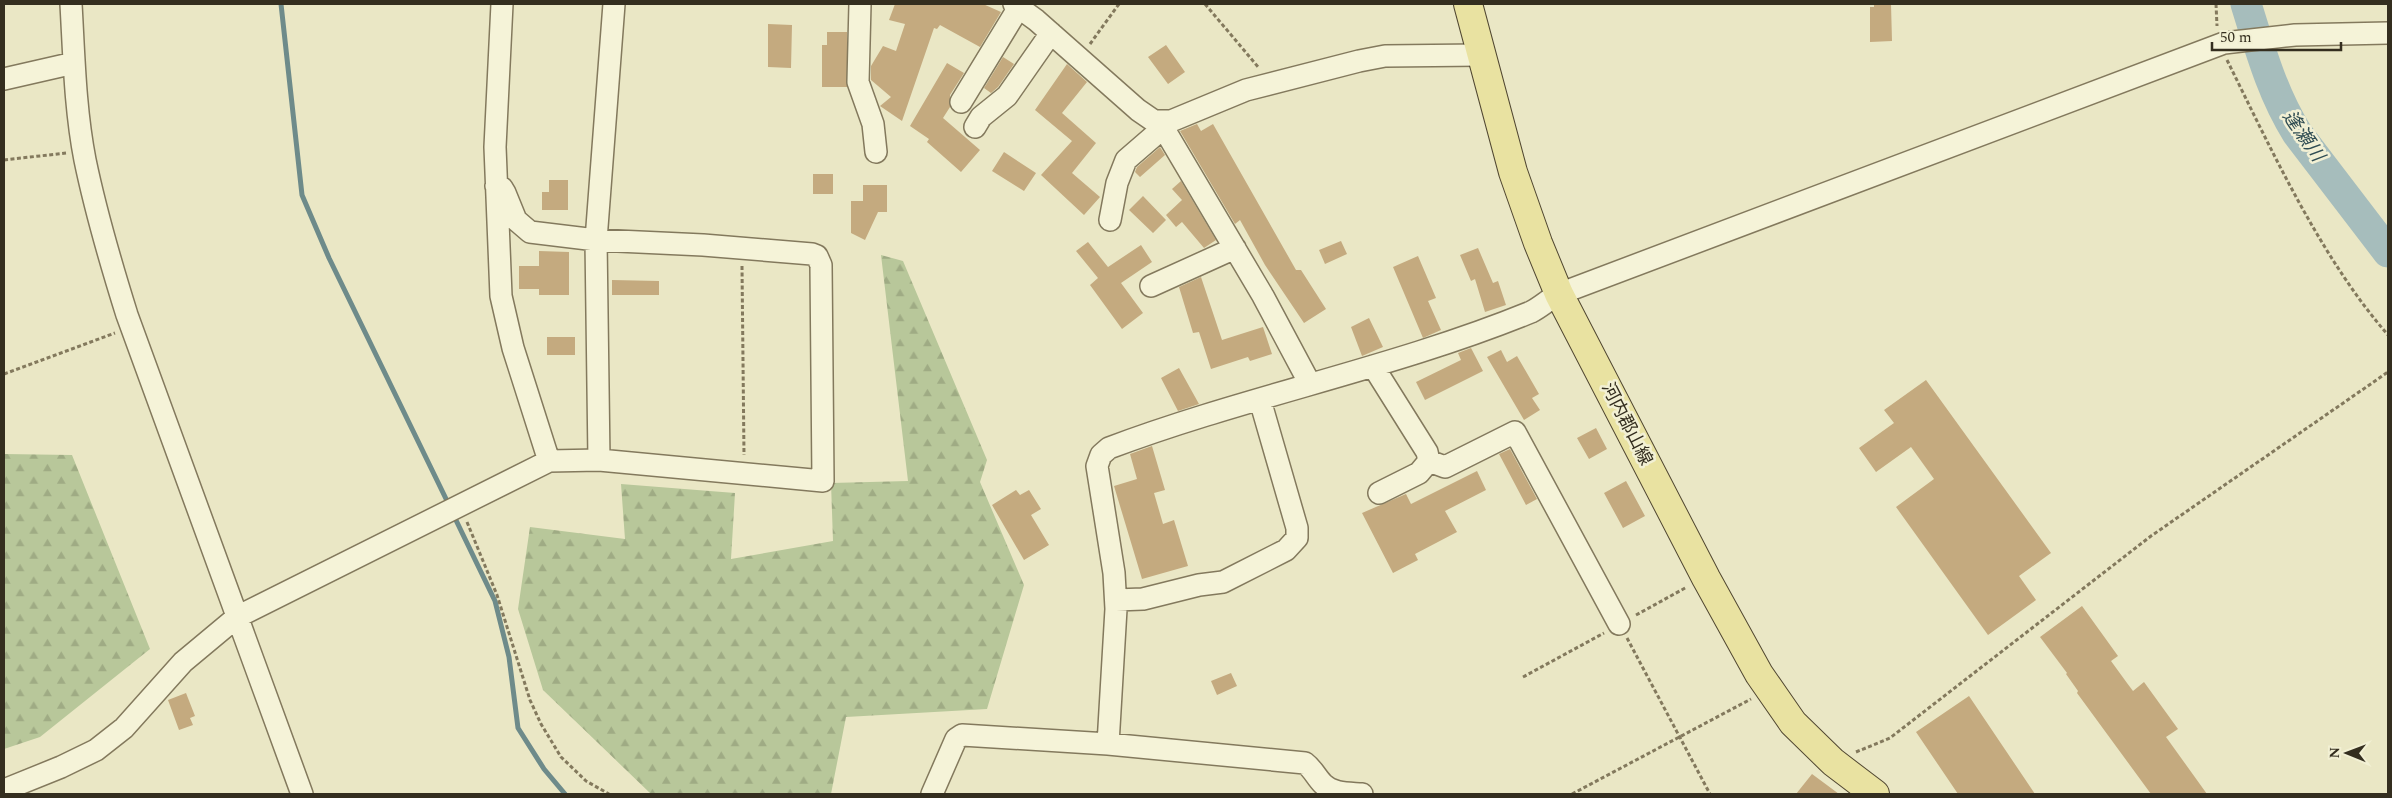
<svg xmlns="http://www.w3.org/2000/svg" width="2392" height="798" viewBox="0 0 2392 798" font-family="Spectral,'Noto Sans JP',serif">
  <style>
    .forest { fill: url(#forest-firs) }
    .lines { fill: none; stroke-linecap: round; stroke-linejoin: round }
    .stream { stroke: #6e8b8a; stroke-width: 5 }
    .river { stroke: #a6bdbc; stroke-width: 31 }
    .building { fill: #c4aa7f }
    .minor-casing { stroke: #83795d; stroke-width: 24 }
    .major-casing { stroke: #514731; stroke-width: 30 }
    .path { stroke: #83795d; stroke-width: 3; stroke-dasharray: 4 2.5; stroke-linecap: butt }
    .minor { stroke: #f5f3d8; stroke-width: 21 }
    .major { stroke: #e9e2a1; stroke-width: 28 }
    .labels { text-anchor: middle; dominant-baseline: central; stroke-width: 5; stroke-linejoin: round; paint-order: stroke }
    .street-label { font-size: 18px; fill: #342e1f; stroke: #f2f0d4 }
    .water-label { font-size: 19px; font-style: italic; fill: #304d53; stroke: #f2f0d4 }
  </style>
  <defs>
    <pattern id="forest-firs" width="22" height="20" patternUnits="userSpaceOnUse" patternTransform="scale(1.25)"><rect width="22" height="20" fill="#b8c79a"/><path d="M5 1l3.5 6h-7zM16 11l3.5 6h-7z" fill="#9fab84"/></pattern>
  </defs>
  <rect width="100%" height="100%" fill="#eae7c5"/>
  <path class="forest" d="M 881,255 L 903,261 L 987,460 L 980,482 L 1024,585 L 987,709 L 846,717 L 831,794 L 651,794 L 543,690 L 518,609 L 530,527 L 625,539 L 621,484 L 735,493 L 731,559 L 833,541 L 831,483 L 908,481 Z
    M 4,454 L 72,455 L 150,649 L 40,737 L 4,749 Z"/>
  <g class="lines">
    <path class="stream" d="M 281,4 L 302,195 L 329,258 L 449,505
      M 453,514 L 495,601 L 509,657 L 518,728 L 544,769 L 565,794"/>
    <path class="river" d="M 2246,4 C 2260,49 2272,93 2297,133 L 2388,252"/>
  </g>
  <path class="building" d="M 895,4 L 983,4 L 1001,12 L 980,47 L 940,25 L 937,29 L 934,28 L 902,121 L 880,106 L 891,97 L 871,80 L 871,66 L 883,46 L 896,51 L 905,24 L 889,20 Z
    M 1874,4 L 1891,4 L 1892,41 L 1870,42 L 1870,7 L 1874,7 Z
    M 768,24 L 792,25 L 791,68 L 768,67 Z
    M 827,32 L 847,32 L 847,87 L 822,87 L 822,45 L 827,45 Z
    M 1166,45 L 1185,72 L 1168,84 L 1148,57 Z
    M 1003,57 L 1014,64 L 998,87 L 991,93 L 984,88 Z
    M 947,63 L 964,73 L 950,95 L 950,107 L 943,118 L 980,150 L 961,172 L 927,142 L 929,139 L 910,126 Z
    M 1067,64 L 1087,82 L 1062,113 L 1096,143 L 1072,173 L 1100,197 L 1084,215 L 1041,175 L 1072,141 L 1035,110 Z
    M 1197,124 L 1201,131 L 1213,124 L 1296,270 L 1301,270 L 1326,309 L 1304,323 L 1265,265 L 1240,220 L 1235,224 L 1180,131 Z
    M 1160,147 L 1165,155 L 1140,177 L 1135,172 L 1137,167 Z
    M 1004,152 L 1036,173 L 1024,191 L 992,171 Z
    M 813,174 L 833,174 L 833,194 L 813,194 Z
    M 549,180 L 568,180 L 568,210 L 542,210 L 542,192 L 549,192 Z
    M 1181,181 L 1216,240 L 1204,248 L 1182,222 L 1176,227 L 1166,215 L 1182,200 L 1172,189 Z
    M 863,185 L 887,185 L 887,212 L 878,212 L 865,240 L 851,233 L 851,201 L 863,201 Z
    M 1143,196 L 1166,220 L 1153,233 L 1129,210 Z
    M 1341,241 L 1347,254 L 1325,264 L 1319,250 Z
    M 1088,242 L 1108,267 L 1141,245 L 1152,262 L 1121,283 L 1143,313 L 1122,329 L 1090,285 L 1098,278 L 1076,251 Z
    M 1478,248 L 1493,283 L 1498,281 L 1506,305 L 1485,312 L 1475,279 L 1471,281 L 1460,255 Z
    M 539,251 L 569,252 L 569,295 L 539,295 L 539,289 L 519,289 L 519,266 L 539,266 Z
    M 1418,256 L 1436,298 L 1428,301 L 1441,330 L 1423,338 L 1393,267 Z
    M 1201,277 L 1222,340 L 1263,327 L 1272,354 L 1250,361 L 1248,357 L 1211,369 L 1199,332 L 1193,333 L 1179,287 Z
    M 612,280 L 659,281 L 659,295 L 612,295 Z
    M 1369,318 L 1383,347 L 1362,356 L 1351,327 Z
    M 547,337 L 575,337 L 575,355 L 547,355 Z
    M 1471,348 L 1483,371 L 1425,400 L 1416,382 L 1461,360 L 1458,353 Z
    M 1501,350 L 1507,362 L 1517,356 L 1539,394 L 1532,398 L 1540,410 L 1524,420 L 1487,357 Z
    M 1179,368 L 1199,404 L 1178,411 L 1161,378 Z
    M 1926,380 L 2051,553 L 2019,576 L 2036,600 L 1988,635 L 1896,507 L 1934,479 L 1911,447 L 1876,472 L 1859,448 L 1894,423 L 1884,410 Z
    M 1596,428 L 1607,449 L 1589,459 L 1577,438 Z
    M 1152,446 L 1165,490 L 1154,493 L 1163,524 L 1174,520 L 1188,566 L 1142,579 L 1114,486 L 1137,479 L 1130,454 Z
    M 1510,449 L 1537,499 L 1526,505 L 1499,454 Z
    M 1477,471 L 1486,490 L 1445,511 L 1457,532 L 1415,554 L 1418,560 L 1393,573 L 1362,513 L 1406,494 L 1411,504 Z
    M 1626,481 L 1645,516 L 1623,528 L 1604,493 Z
    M 1016,490 L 1020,495 L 1029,490 L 1041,509 L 1031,515 L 1049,545 L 1024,560 L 992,505 Z
    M 2082,606 L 2118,656 L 2111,661 L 2127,683 L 2133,691 L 2144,682 L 2178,729 L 2166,737 L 2207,794 L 2151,794 L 2077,693 L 2078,691 L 2066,674 L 2067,673 L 2040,637 Z
    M 1231,673 L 1237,686 L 1217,695 L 1211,681 Z
    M 186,693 L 195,716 L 190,718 L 193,725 L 179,730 L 168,700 Z
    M 1969,696 L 2035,794 L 1958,794 L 1916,732 Z
    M 1812,774 L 1839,794 L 1796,794 Z"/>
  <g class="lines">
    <g class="minor-casing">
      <path id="minor" d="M 71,4 C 74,56 75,109 85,160 C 96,213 111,264 127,315 L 302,794
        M 502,4 L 495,147 L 501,296 L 513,348 L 549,461
        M 860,4 L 858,82 L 873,124 L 876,152
        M 1014,4 L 1036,20 L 1138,110 L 1154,121 L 1171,121 L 1246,90 L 1359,61 L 1385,56 L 1481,55
        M 4,79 L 74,63
        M 961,102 L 1019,7
        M 1160,122 L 1263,296 L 1310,384
        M 975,127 L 981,117 L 1007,96 L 1051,33
        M 1110,220 L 1117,183 L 1126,160 L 1163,128
        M 1151,286 L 1235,248
        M 1373,366 L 1427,452 L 1429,461 L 1419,473 L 1379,493
        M 599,460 L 596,240 L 614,4
        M 1429,461 L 1445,467 L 1515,432 L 1619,624
        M 1116,600 L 1143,599 L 1199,585 L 1223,582 L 1286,550 L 1297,538 L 1297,528 L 1260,400
        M 1108,744 L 1305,763 C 1313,769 1316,777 1323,784 C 1333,794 1348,793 1362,794
        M 4,790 L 61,767 L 96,750 L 124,728 L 183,662 L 237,617 L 549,461 L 599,460 L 823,481 L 821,265 L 817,256 L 812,254 L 703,245 L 596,240 L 530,232 L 516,220 L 505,193 L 502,188 L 496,186
        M 932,794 L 956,739 L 962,735 L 1108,744 L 1116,609 L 1114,573 L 1097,466 L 1101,455 L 1109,448 C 1247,396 1394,368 1531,312 C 1541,307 1549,299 1559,294 L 2224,43 L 2295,35 L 2388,33"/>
    </g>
    <g class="major-casing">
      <path id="major" d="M 1468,4 L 1513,172 L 1538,243 L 1559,294 L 1706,578 L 1759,674 L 1793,723 L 1833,762 L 1875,794"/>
    </g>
    <path class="path" d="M 1205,4 L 1259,68
      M 2216,4 L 2217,26
      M 1090,44 L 1119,4
      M 2227,60 C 2272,151 2321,258 2388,335
      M 4,160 L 66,153
      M 742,266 L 744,455
      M 4,374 L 115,333
      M 467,522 L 497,595 L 530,700 L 541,724 L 561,757 L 586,781 L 609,794
      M 1636,615 L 1687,587
      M 1627,638 L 1710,794
      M 1523,677 L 1604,633
      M 1856,752 L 1890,738 L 2151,536 L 2388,372
      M 1572,794 L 1751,699"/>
    <use href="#minor" class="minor"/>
    <use href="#major" class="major"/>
  </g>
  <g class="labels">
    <g class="street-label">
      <text transform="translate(1627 424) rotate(63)">河内郡山線</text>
    </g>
    <g class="water-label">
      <text transform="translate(2303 136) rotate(55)">逢瀬川</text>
    </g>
  </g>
  <rect width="2392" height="798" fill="none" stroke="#342e1f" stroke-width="10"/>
  <g transform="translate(2347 753) rotate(271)" stroke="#f2f0d4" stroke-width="4" paint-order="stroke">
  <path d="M0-4L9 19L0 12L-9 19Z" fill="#342e1f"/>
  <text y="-8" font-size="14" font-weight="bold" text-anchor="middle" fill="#342e1f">N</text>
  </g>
  <path d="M2212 42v8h129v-8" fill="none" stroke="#342e1f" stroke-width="2.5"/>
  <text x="2220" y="42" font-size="15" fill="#342e1f" stroke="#f2f0d4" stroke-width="4" paint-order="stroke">50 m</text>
</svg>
